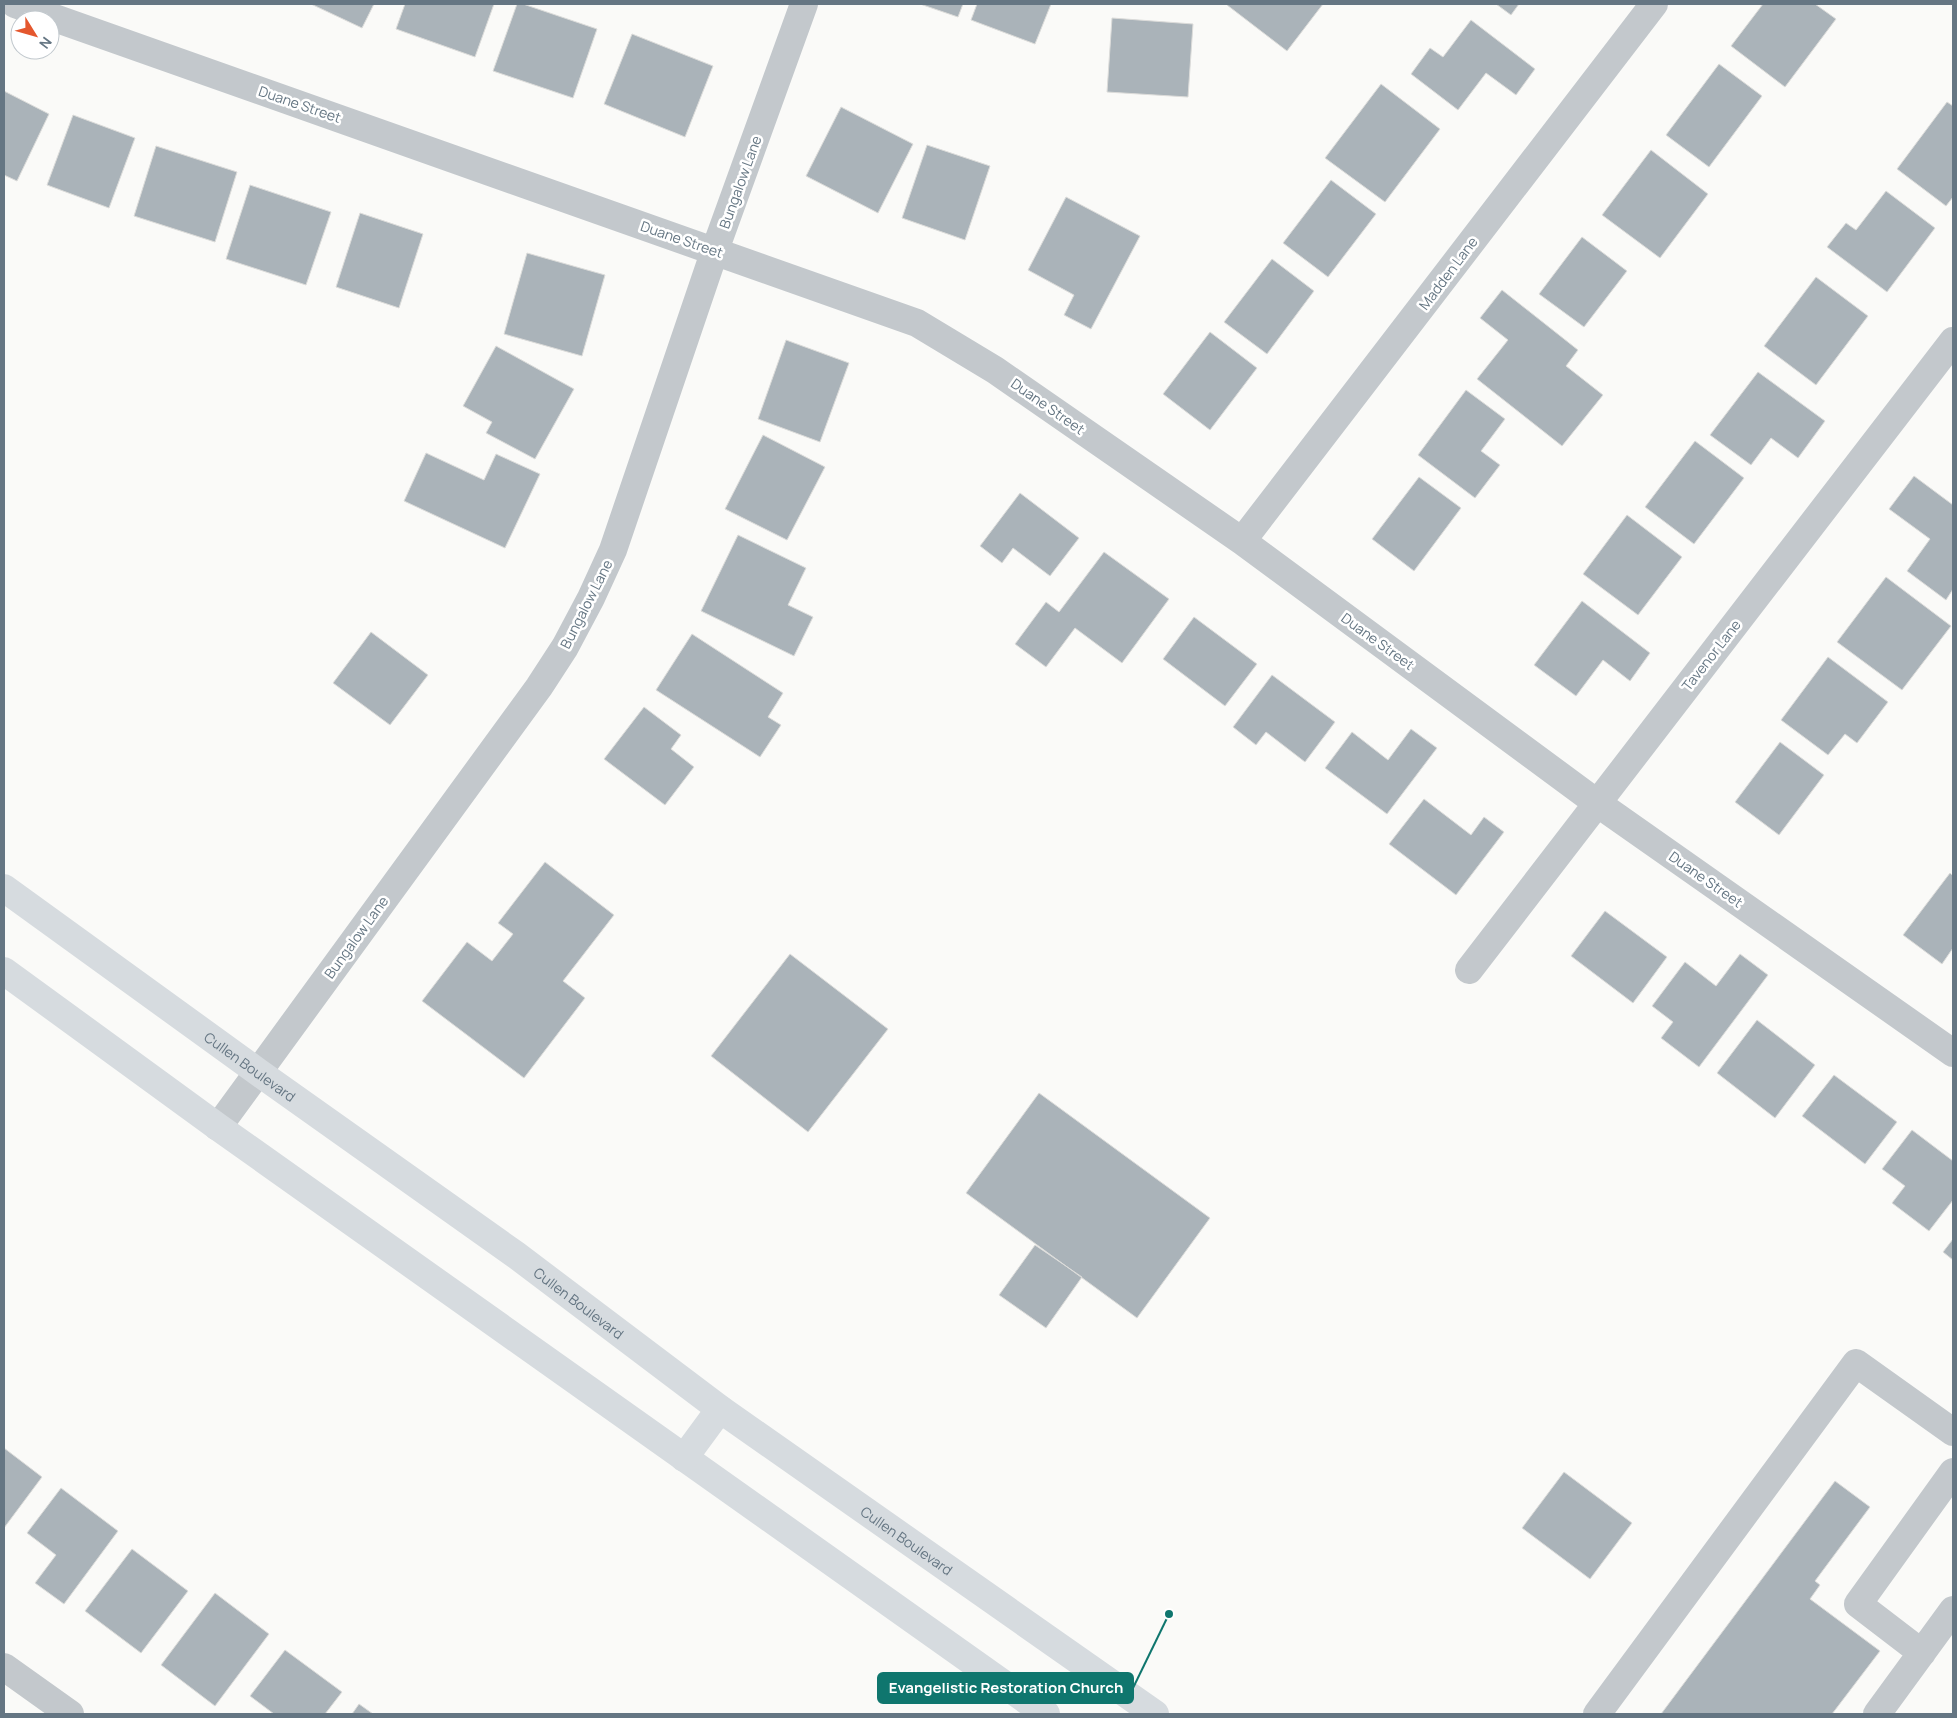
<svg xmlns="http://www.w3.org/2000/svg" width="1957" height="1718" viewBox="0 0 1957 1718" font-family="Manrope,sans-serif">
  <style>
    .building { fill: #aab3b9; stroke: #dcdcda }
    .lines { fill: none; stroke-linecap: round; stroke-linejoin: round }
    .minor { stroke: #c3c8cc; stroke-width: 28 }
    .major { stroke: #d6dbdf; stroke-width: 28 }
    .labels { text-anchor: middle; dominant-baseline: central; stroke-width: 5; stroke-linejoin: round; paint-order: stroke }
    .street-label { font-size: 14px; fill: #657683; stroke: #fff }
    .leader { fill: none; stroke: #0f766e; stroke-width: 2 }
    .callout-dot { fill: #0f766e; stroke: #fff; stroke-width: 2 }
    .callout { fill: #0f766e; stroke: #0f766e; stroke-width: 2 }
    .callout-label { font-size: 15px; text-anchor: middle; font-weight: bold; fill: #fff }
  </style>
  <rect width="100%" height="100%" fill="#fafaf8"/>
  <path class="building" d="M 311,4 L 374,4 L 362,28 Z
    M 405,4 L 494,4 L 475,57 L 396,29 Z
    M 517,4 L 523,4 L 597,29 L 573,98 L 493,71 Z
    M 920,4 L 963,4 L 958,17 Z
    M 977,4 L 1051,4 L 1035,44 L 971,20 Z
    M 1228,4 L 1323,4 L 1287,51 L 1227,5 Z
    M 1496,4 L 1519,4 L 1511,15 Z
    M 1763,4 L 1815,4 L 1836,19 L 1785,87 L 1731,46 Z
    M 1112,18 L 1193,24 L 1188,97 L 1107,92 Z
    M 1471,20 L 1535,69 L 1516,95 L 1486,73 L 1458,110 L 1411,74 L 1430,48 L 1443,57 Z
    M 632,34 L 713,66 L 685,137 L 604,104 Z
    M 1719,64 L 1762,96 L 1709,167 L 1666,135 Z
    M 1381,84 L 1440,129 L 1385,202 L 1325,158 Z
    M 4,91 L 49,114 L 17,181 L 4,175 Z
    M 1947,102 L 1953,106 L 1953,197 L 1946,206 L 1897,169 Z
    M 841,107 L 913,144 L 878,213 L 806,176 Z
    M 73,115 L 135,138 L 109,208 L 47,185 Z
    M 927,145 L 990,166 L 965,240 L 902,218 Z
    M 156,146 L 237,172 L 215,242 L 134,216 Z
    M 1651,150 L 1708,194 L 1660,258 L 1602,215 Z
    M 1331,180 L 1376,214 L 1328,277 L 1283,243 Z
    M 250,185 L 331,212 L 306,285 L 226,259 Z
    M 1886,191 L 1935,228 L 1887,292 L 1827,247 L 1846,223 L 1856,230 Z
    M 1066,197 L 1140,236 L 1091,329 L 1064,315 L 1074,295 L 1028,270 Z
    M 360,213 L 423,234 L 399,308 L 336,287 Z
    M 1582,237 L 1627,271 L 1584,327 L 1539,294 Z
    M 527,253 L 605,275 L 582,356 L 504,334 Z
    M 1272,259 L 1314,291 L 1267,354 L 1224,322 Z
    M 1816,277 L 1868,316 L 1816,385 L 1764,346 Z
    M 1502,290 L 1578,350 L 1566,366 L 1603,395 L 1562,446 L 1477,379 L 1508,340 L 1480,318 Z
    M 1210,332 L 1257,368 L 1210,430 L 1163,394 Z
    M 786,340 L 849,363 L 820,442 L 758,419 Z
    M 496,346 L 574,389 L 535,459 L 486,433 L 492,422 L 463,406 Z
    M 1758,372 L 1825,421 L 1798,458 L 1771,438 L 1751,465 L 1710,435 Z
    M 1466,390 L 1505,419 L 1481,451 L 1500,465 L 1475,498 L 1418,455 Z
    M 763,435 L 825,467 L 787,540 L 725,509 Z
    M 1695,441 L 1744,478 L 1694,544 L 1645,507 Z
    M 426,453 L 484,480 L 496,454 L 540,474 L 505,548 L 404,501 Z
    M 1914,476 L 1953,505 L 1953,589 L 1946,600 L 1907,571 L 1930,539 L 1889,509 Z
    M 1419,477 L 1461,508 L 1414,571 L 1372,539 Z
    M 1020,493 L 1079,538 L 1050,576 L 1013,548 L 1002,563 L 980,546 Z
    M 1627,515 L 1682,557 L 1638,615 L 1583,574 Z
    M 738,535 L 806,568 L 788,605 L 813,617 L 794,656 L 701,611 Z
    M 1104,552 L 1169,599 L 1122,663 L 1075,628 L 1046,667 L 1015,644 L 1046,602 L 1059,612 Z
    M 1886,577 L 1951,626 L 1902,690 L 1837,642 Z
    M 1582,601 L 1650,653 L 1630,681 L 1603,660 L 1576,696 L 1534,665 Z
    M 1194,617 L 1257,664 L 1225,706 L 1163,659 Z
    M 371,632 L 428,675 L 390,725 L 333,683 Z
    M 692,634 L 783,693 L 768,717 L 781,725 L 760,757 L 656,690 Z
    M 1828,657 L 1888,702 L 1857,743 L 1845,734 L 1828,755 L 1781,720 Z
    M 1272,675 L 1335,722 L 1305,762 L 1266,732 L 1256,745 L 1233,727 Z
    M 644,707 L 681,735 L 671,749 L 694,767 L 665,805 L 604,759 Z
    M 1411,729 L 1437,748 L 1387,814 L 1325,768 L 1352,732 L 1388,760 Z
    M 1780,742 L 1824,775 L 1779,835 L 1735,802 Z
    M 1424,799 L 1471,835 L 1484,817 L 1504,832 L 1456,895 L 1389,844 Z
    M 545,862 L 614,915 L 563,981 L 585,998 L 524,1078 L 422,1001 L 467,942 L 492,961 L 513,934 L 498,923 Z
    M 1950,873 L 1953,876 L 1953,948 L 1942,964 L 1903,935 Z
    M 1605,911 L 1667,957 L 1633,1003 L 1571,956 Z
    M 790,954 L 888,1029 L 808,1132 L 711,1056 Z
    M 1740,954 L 1768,975 L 1699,1067 L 1661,1038 L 1673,1022 L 1652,1006 L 1685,962 L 1716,986 Z
    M 1757,1020 L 1815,1065 L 1775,1118 L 1717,1073 Z
    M 1834,1075 L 1897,1122 L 1865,1164 L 1802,1116 Z
    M 1039,1093 L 1210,1218 L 1137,1318 L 966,1193 Z
    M 1912,1130 L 1953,1161 L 1953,1200 L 1929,1231 L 1892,1203 L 1905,1186 L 1882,1169 Z
    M 1953,1239 L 1953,1260 L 1943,1252 Z
    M 1035,1245 L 1082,1277 L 1046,1328 L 999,1295 Z
    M 4,1448 L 42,1477 L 4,1528 Z
    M 1564,1472 L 1632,1523 L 1590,1579 L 1522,1528 Z
    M 1835,1481 L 1870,1507 L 1815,1581 L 1820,1585 L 1810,1599 L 1880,1651 L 1832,1714 L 1661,1714 Z
    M 61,1488 L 118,1531 L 64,1604 L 35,1583 L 56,1555 L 27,1533 Z
    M 132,1549 L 188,1591 L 141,1653 L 85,1611 Z
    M 215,1593 L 269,1634 L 215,1706 L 161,1665 Z
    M 285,1650 L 342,1692 L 325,1714 L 274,1714 L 250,1696 Z
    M 359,1704 L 373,1714 L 352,1714 Z"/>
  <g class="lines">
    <path class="minor" d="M 15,4 L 917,323 L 995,370 L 1242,541 L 1597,803 L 1953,1053
      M 1242,541 L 1654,4
      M 1469,970 L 1953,341
      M 218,1127 L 539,687 L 565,647 L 591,598 L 613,550 L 715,250 L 804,4
      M 1922,1653 L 1858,1604 L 1953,1472
      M 4,1667 L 70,1714
      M 1597,1714 L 1856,1363 L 1953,1432
      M 1877,1714 L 1953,1610"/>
    <g class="major">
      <path id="s1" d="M 4,888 L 258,1072 L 516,1255 L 720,1409 L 1155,1714"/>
      <path d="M 4,971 L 218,1127 L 1046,1714"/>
      <path d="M 684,1458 L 720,1409"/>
    </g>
  </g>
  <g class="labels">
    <g class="street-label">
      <text transform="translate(300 104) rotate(19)">Duane Street</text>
      <text transform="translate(740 182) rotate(-70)">Bungalow Lane</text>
      <text transform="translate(682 239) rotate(19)">Duane Street</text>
      <text transform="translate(1448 273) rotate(-53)">Madden Lane</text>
      <text transform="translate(1048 406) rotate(35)">Duane Street</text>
      <text transform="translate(586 604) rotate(-63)">Bungalow Lane</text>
      <text transform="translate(1378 641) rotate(36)">Duane Street</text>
      <text transform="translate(1711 655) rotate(-52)">Tavenor Lane</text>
      <text transform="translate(1706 879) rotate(35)">Duane Street</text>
      <text transform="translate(356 937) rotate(-54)">Bungalow Lane</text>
      <text stroke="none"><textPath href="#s1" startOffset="304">Cullen Boulevard</textPath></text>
      <text stroke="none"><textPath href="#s1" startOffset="709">Cullen Boulevard</textPath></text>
      <text stroke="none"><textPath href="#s1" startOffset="1114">Cullen Boulevard</textPath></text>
    </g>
  </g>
  <path class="leader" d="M1169 1614L1133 1688"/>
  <circle class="callout-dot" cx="1169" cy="1614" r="5"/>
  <rect class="callout" x="878" y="1673" width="255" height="30" rx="5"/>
  <g class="callout-label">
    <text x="1006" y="1693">Evangelistic Restoration Church</text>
  </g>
  <rect width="1957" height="1718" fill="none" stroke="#657683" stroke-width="10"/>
  <g transform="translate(35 35) rotate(127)"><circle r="24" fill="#ffffff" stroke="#c1c8cd"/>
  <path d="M0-4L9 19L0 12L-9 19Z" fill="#e4572e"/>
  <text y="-8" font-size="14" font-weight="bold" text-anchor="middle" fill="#657683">N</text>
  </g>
</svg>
